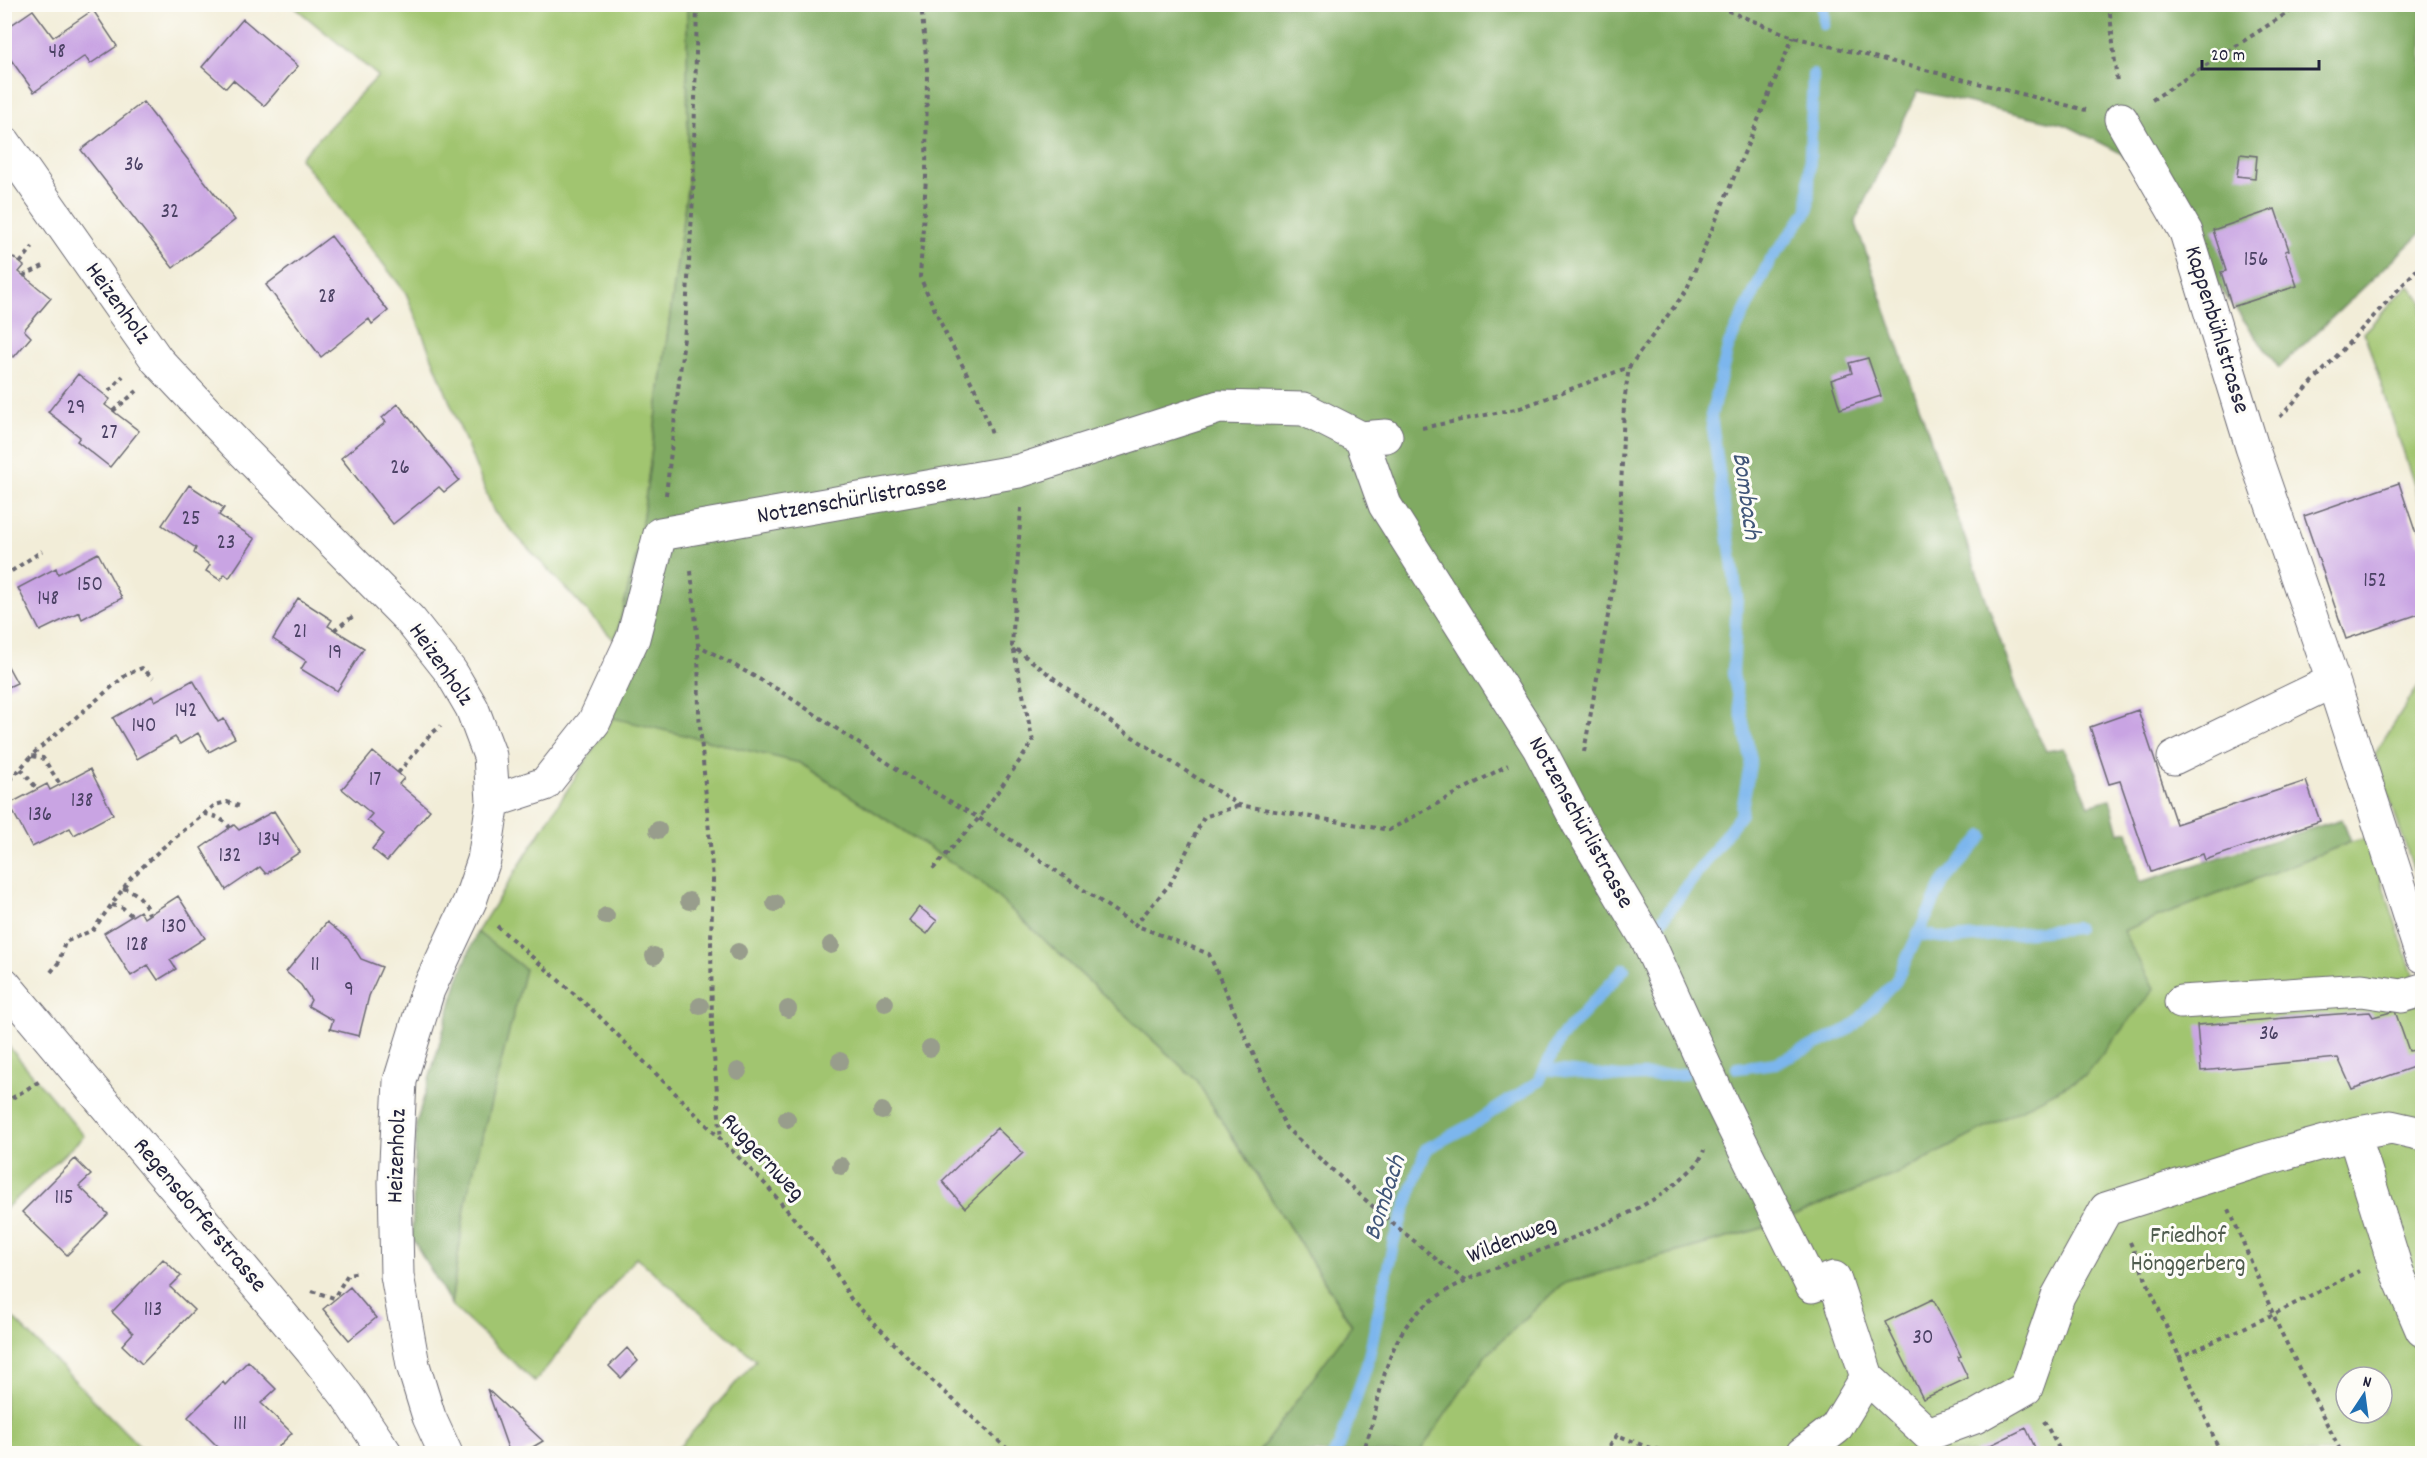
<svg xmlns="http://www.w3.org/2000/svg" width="2427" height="1458" viewBox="0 0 2427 1458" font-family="Dekko,sans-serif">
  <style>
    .green { fill: #a1c56f; stroke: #627455; stroke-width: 1.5; fill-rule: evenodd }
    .forest { fill: #80aa62; stroke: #51664e; stroke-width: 1.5 }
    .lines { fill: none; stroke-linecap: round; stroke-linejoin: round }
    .stream { stroke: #7bb6ed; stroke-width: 12 }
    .building { fill: #c9a4e3 }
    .minor-casing { stroke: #6b6972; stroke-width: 35 }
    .path { stroke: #6b6972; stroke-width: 4; stroke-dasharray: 4.5 4.5; stroke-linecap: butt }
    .minor { stroke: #fff; stroke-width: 33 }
    .tree { fill: #989d8c }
    .labels { text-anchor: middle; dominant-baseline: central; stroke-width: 6; stroke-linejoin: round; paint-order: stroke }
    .number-label { font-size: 21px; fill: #4c4265 }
    .street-label { font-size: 24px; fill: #22223b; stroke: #fdfcf7 }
    .park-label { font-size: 24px; fill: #4e5b4d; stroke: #fdfcf7 }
    .water-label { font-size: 26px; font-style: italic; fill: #415679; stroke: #fdfcf7 }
  </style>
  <rect width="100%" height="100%" fill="#fdfcf7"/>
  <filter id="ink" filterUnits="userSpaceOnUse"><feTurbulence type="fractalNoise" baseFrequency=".0167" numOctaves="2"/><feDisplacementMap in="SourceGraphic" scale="12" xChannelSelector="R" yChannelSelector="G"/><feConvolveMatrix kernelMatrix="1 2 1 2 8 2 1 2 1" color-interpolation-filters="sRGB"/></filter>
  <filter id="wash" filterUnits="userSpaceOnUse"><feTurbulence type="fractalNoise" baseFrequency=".008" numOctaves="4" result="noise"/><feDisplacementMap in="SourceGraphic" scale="24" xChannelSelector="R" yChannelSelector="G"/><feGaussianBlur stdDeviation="1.35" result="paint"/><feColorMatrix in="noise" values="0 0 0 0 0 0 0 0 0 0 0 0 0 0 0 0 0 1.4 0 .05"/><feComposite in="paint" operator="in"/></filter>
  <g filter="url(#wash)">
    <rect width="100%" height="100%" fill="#f2edd8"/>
    <path class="green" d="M 292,5 L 687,5 L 688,182 L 639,545 L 615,641 L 494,512 L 406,293 L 300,158 L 378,76 Z
      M 2409,285 L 2422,301 L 2422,509 L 2364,332 Z
      M 2422,680 L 2422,895 L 2375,754 Z
      M 613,718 L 682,724 L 800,763 L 980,881 L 1196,1080 L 1352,1326 L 1258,1453 L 673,1454 L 756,1360 L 636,1257 L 535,1382 L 451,1305 L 467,1195 L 525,969 L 477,932 Z
      M 2367,838 L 2422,1001 L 2422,1453 L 1417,1454 L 1486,1355 L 1562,1284 L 1763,1228 L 1899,1173 L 2085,1076 L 2122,931 L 2351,842 ZM 2346,1377 L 2382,1377 L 2382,1413 L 2346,1413 Z
      M 5,1042 L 84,1136 L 5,1209 Z
      M 4,1310 L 5,1310 L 146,1453 L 5,1453 Z"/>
    <path class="forest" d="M 687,5 L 2422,5 L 2422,232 L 2279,368 L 2121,153 L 2066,125 L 1918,91 L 1855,221 L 2020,697 L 2046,751 L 2064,748 L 2089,805 L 2110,799 L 2119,833 L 2128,831 L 2140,882 L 2342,819 L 2351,842 L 2123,931 L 2154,989 L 2085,1076 L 1899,1173 L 1763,1228 L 1562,1284 L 1486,1355 L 1419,1453 L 1258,1453 L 1352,1325 L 1196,1080 L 980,881 L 800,763 L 613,718 L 615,641 L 639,545 L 688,182 Z
      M 477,932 L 525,969 L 466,1200 L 451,1304 L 412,1238 L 416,1124 L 458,980 Z"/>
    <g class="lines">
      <path class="stream" d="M 1823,4 L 1824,24
        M 1662,920 L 1741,814 L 1751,760 L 1733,674 L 1737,596 L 1711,416 L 1729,344 L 1769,262 L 1808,210 L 1813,75
        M 1918,934 L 1954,939 L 2077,928
        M 1737,1068 L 1776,1063 L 1851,1028 L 1896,981 L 1943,882 L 1983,836
        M 1545,1069 L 1621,1077 L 1684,1074
        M 1333,1454 L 1339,1447 L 1367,1365 L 1394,1240 L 1426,1149 L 1478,1121 L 1539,1081 L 1560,1038 L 1624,969"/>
    </g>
    <g id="blocks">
      <path class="building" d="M 33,10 L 53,37 L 93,10 L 117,46 L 90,64 L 85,56 L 34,92 L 4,50 L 4,30 Z
        M 243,19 L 298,66 L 264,106 L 233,80 L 226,88 L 202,67 Z
        M 143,102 L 235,220 L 173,268 L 81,150 Z
        M 2240,154 L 2257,156 L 2255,178 L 2237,176 Z
        M 2275,209 L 2289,250 L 2285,251 L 2297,286 L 2232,307 L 2221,272 L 2226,271 L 2213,230 Z
        M 331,236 L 388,311 L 372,324 L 369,319 L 321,357 L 266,285 Z
        M 4,250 L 24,266 L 19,272 L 51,298 L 24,330 L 31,337 L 14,357 L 4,349 Z
        M 1868,358 L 1881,396 L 1840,409 L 1831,380 L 1852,373 L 1849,363 Z
        M 78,374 L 110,399 L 105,405 L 139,431 L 110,467 L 77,441 L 80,437 L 48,412 Z
        M 398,404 L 459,480 L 444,492 L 439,487 L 393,524 L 341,458 L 386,422 L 382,418 Z
        M 2399,483 L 2422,552 L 2422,613 L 2346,639 L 2304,516 Z
        M 189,485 L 224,508 L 219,515 L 255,539 L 229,578 L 225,574 L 220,580 L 206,571 L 210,565 L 194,553 L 196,548 L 162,525 Z
        M 98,553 L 122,598 L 82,619 L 79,612 L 40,631 L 18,588 L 56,568 L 58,574 Z
        M 298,598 L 332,620 L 328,626 L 364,648 L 337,691 L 301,669 L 306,661 L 273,639 Z
        M 4,659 L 17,683 L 4,689 Z
        M 193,680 L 218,722 L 224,719 L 235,738 L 209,752 L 198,733 L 180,744 L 175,737 L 137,759 L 113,718 L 152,696 L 155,701 Z
        M 2138,710 L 2176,824 L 2306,781 L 2320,821 L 2205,860 L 2203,854 L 2151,872 L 2120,781 L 2109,784 L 2090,727 Z
        M 373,752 L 404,778 L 399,784 L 430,810 L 387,861 L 372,849 L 384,834 L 367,820 L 372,814 L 342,789 Z
        M 90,769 L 113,814 L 74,835 L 70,828 L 32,847 L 9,804 L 47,784 L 50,790 Z
        M 274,811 L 300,852 L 266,874 L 260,867 L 226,890 L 201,848 L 234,825 L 239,830 Z
        M 178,896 L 205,938 L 170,960 L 176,969 L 158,980 L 148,965 L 131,976 L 104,933 L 140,911 L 144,918 Z
        M 919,907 L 937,921 L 927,934 L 909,920 Z
        M 327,922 L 348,939 L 361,959 L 382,967 L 369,996 L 359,1036 L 330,1029 L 333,1020 L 308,1006 L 311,1000 L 301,985 L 286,972 Z
        M 2395,1011 L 2409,1051 L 2422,1049 L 2422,1064 L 2352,1089 L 2338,1058 L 2201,1071 L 2197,1025 L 2338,1014 L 2370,1012 L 2373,1017 Z
        M 997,1128 L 1023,1153 L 965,1208 L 942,1181 Z
        M 75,1159 L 91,1175 L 79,1186 L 108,1214 L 67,1255 L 22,1212 Z
        M 163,1259 L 181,1276 L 170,1287 L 194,1310 L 142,1364 L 122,1345 L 133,1333 L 112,1312 Z
        M 350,1287 L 376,1318 L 349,1340 L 323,1309 Z
        M 1933,1299 L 1961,1356 L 1958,1357 L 1968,1378 L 1923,1399 L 1885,1322 Z
        M 627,1348 L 638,1361 L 621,1378 L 609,1366 Z
        M 248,1361 L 276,1389 L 261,1403 L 292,1433 L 271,1454 L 225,1454 L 188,1417 L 223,1382 L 225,1385 Z
        M 487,1389 L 543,1441 L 521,1454 L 510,1454 Z
        M 2026,1428 L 2038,1454 L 1972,1454 Z"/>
    </g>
  </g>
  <g filter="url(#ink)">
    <use href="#blocks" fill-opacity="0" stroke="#6b6972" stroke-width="1.5"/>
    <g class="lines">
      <g class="minor-casing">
        <path id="minor" d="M 2121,119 L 2186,232 L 2252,447 L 2333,681 L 2422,956
          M 4,142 L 157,360 L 237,445 L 410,620 L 451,672 L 472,708 L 490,756 L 493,801 L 484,860 L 470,901 L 428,990 L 400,1081 L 395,1182 L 397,1275 L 413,1365 L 429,1417 L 446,1454
          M 1361,438 L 1385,505 L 1539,748 L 1578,823 L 1648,941 L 1722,1104 L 1812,1286 L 1834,1278 L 1867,1377 L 1836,1428 L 1802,1454
          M 2174,758 L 2333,681
          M 493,801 L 545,784 L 594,722 L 633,638 L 660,534 L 1019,471 L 1219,407 L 1304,409 L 1361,438 L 1386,436
          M 4,984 L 312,1351 L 347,1396 L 386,1454
          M 2181,1002 L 2362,990 L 2402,996 L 2422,990
          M 2354,1134 L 2391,1127 L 2422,1134
          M 1867,1377 L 1928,1434 L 1975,1417 L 2026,1388 L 2058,1296 L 2106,1209 L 2260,1160 L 2354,1134 L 2397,1272 L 2422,1330"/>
      </g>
      <path class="path" d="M 921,4 L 927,67 L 926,177 L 920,277 L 945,332 L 976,391 L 993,437
        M 1711,4 L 1793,37 L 2086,110
        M 2109,4 L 2117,83
        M 2152,100 L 2301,4
        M 20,263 L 33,247
        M 23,276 L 45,265
        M 109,391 L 123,376
        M 113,411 L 137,391
        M 2280,417 L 2422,264
        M 1422,428 L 1520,408 L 1629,367 L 1686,291 L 1793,37
        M 666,495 L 685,329 L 693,197 L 697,4
        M 1021,508 L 1012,646 L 1120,729 L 1239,805 L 1389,830 L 1508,765
        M 691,571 L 698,645 L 777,689 L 915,781 L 979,818 L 1135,925
        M 4,576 L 42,551
        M 334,630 L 355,615
        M 698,645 L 699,714 L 713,879 L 711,939 L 712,1032 L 721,1140
        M 1584,752 L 1619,553 L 1624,403 L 1629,367
        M 32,756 L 43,758 L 60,784
        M 21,769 L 37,789
        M 398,773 L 431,734 L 441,726
        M 4,787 L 35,752 L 126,675 L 142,668 L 153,678
        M 1238,806 L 1204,817 L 1170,884 L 1135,925 L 1209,954 L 1286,1128 L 1379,1212 L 1442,1264 L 1466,1280
        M 204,814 C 214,815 224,819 230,828
        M 933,869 L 979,818 L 1033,742 L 1013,647
        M 123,888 C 139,893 143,899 149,914
        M 112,905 L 123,908 L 132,916
        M 497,926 L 597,1014 L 766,1185 L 827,1258 L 851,1299 L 913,1363 L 1013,1454
        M 51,972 L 59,962 L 65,942 L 93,930 L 130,879 L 160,850 L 215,805 L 227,802 L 239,806
        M 4,1103 L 40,1081
        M 2229,1209 L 2279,1328 L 2342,1454
        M 2130,1242 L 2221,1454
        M 312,1291 L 334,1298 L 348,1274 L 360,1272
        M 2178,1358 L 2274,1314 L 2359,1271
        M 2044,1421 L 2062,1454
        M 1362,1454 C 1380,1411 1380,1358 1410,1321 C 1432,1294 1467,1279 1498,1267 C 1552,1245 1642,1216 1682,1178 C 1692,1169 1700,1163 1704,1150
        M 1605,1454 L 1617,1435 L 1647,1447 L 1677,1454"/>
      <use href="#minor" class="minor"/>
    </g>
    <g class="tree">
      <circle cx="658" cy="830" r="9"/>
      <circle cx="689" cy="901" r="9"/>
      <circle cx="775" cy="903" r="9"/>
      <circle cx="606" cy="916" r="9"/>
      <circle cx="831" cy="945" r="9"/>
      <circle cx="738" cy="952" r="9"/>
      <circle cx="654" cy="956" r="9"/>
      <circle cx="885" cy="1003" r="9"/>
      <circle cx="700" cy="1006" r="9"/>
      <circle cx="788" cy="1009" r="9"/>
      <circle cx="930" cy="1048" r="9"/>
      <circle cx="840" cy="1061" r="9"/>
      <circle cx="738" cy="1071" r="9"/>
      <circle cx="882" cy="1111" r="9"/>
      <circle cx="787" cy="1119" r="9"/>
      <circle cx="841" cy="1166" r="9"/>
    </g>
  </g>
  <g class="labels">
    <g class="number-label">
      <text x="57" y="53">48</text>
      <text x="134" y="166">36</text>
      <text x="170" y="213">32</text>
      <text x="2256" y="261">156</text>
      <text x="327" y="298">28</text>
      <text x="76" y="409">29</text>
      <text x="109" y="434">27</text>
      <text x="400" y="469">26</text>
      <text x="191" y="520">25</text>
      <text x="226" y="544">23</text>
      <text x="2375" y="582">152</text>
      <text x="90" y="586">150</text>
      <text x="48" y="600">148</text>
      <text x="300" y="633">21</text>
      <text x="335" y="654">19</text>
      <text x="186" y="712">142</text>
      <text x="144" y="727">140</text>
      <text x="375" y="781">17</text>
      <text x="82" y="802">138</text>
      <text x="40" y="816">136</text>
      <text x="269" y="841">134</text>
      <text x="230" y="857">132</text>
      <text x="174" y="928">130</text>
      <text x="137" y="946">128</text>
      <text x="315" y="966">11</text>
      <text x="349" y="991">9</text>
      <text x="2269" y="1035">36</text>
      <text x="64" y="1199">115</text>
      <text x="153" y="1311">113</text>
      <text x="1923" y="1339">30</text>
      <text x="240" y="1425">111</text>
    </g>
    <g class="street-label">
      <text transform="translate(117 304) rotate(54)">Heizenholz</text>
      <text transform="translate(2216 330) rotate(73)">Kappenbühlstrasse</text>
      <text transform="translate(852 501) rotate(-10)">Notzenschürlistrasse</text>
      <text transform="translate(440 665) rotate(55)">Heizenholz</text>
      <text transform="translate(1580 823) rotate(61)">Notzenschürlistrasse</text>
      <text transform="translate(398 1156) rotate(-88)">Heizenholz</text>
      <text transform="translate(762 1158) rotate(47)">Ruggernweg</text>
      <text transform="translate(199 1216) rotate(50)">Regensdorferstrasse</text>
      <text transform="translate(1512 1241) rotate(-22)">Wildenweg</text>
    </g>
    <g class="park-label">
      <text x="2188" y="1237">Friedhof<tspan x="2188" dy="28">Hönggerberg</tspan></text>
    </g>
    <g class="water-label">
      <text transform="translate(1745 496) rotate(82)">Bombach</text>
      <text transform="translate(1386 1198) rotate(-72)">Bombach</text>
    </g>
  </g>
  <rect width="2427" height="1458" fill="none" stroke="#fdfcf7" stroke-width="24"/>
  <g transform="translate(2364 1395) rotate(13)"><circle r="28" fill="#fdfcf7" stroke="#a5a5ac" stroke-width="1.5"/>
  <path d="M0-4.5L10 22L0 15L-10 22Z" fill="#1f6fb2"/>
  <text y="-9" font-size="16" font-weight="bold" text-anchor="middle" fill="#22223b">N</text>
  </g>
  <path d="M2202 60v9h117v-9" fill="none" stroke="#22223b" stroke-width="3"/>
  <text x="2211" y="60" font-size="18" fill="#22223b" stroke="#fdfcf7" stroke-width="4.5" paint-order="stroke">20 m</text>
</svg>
